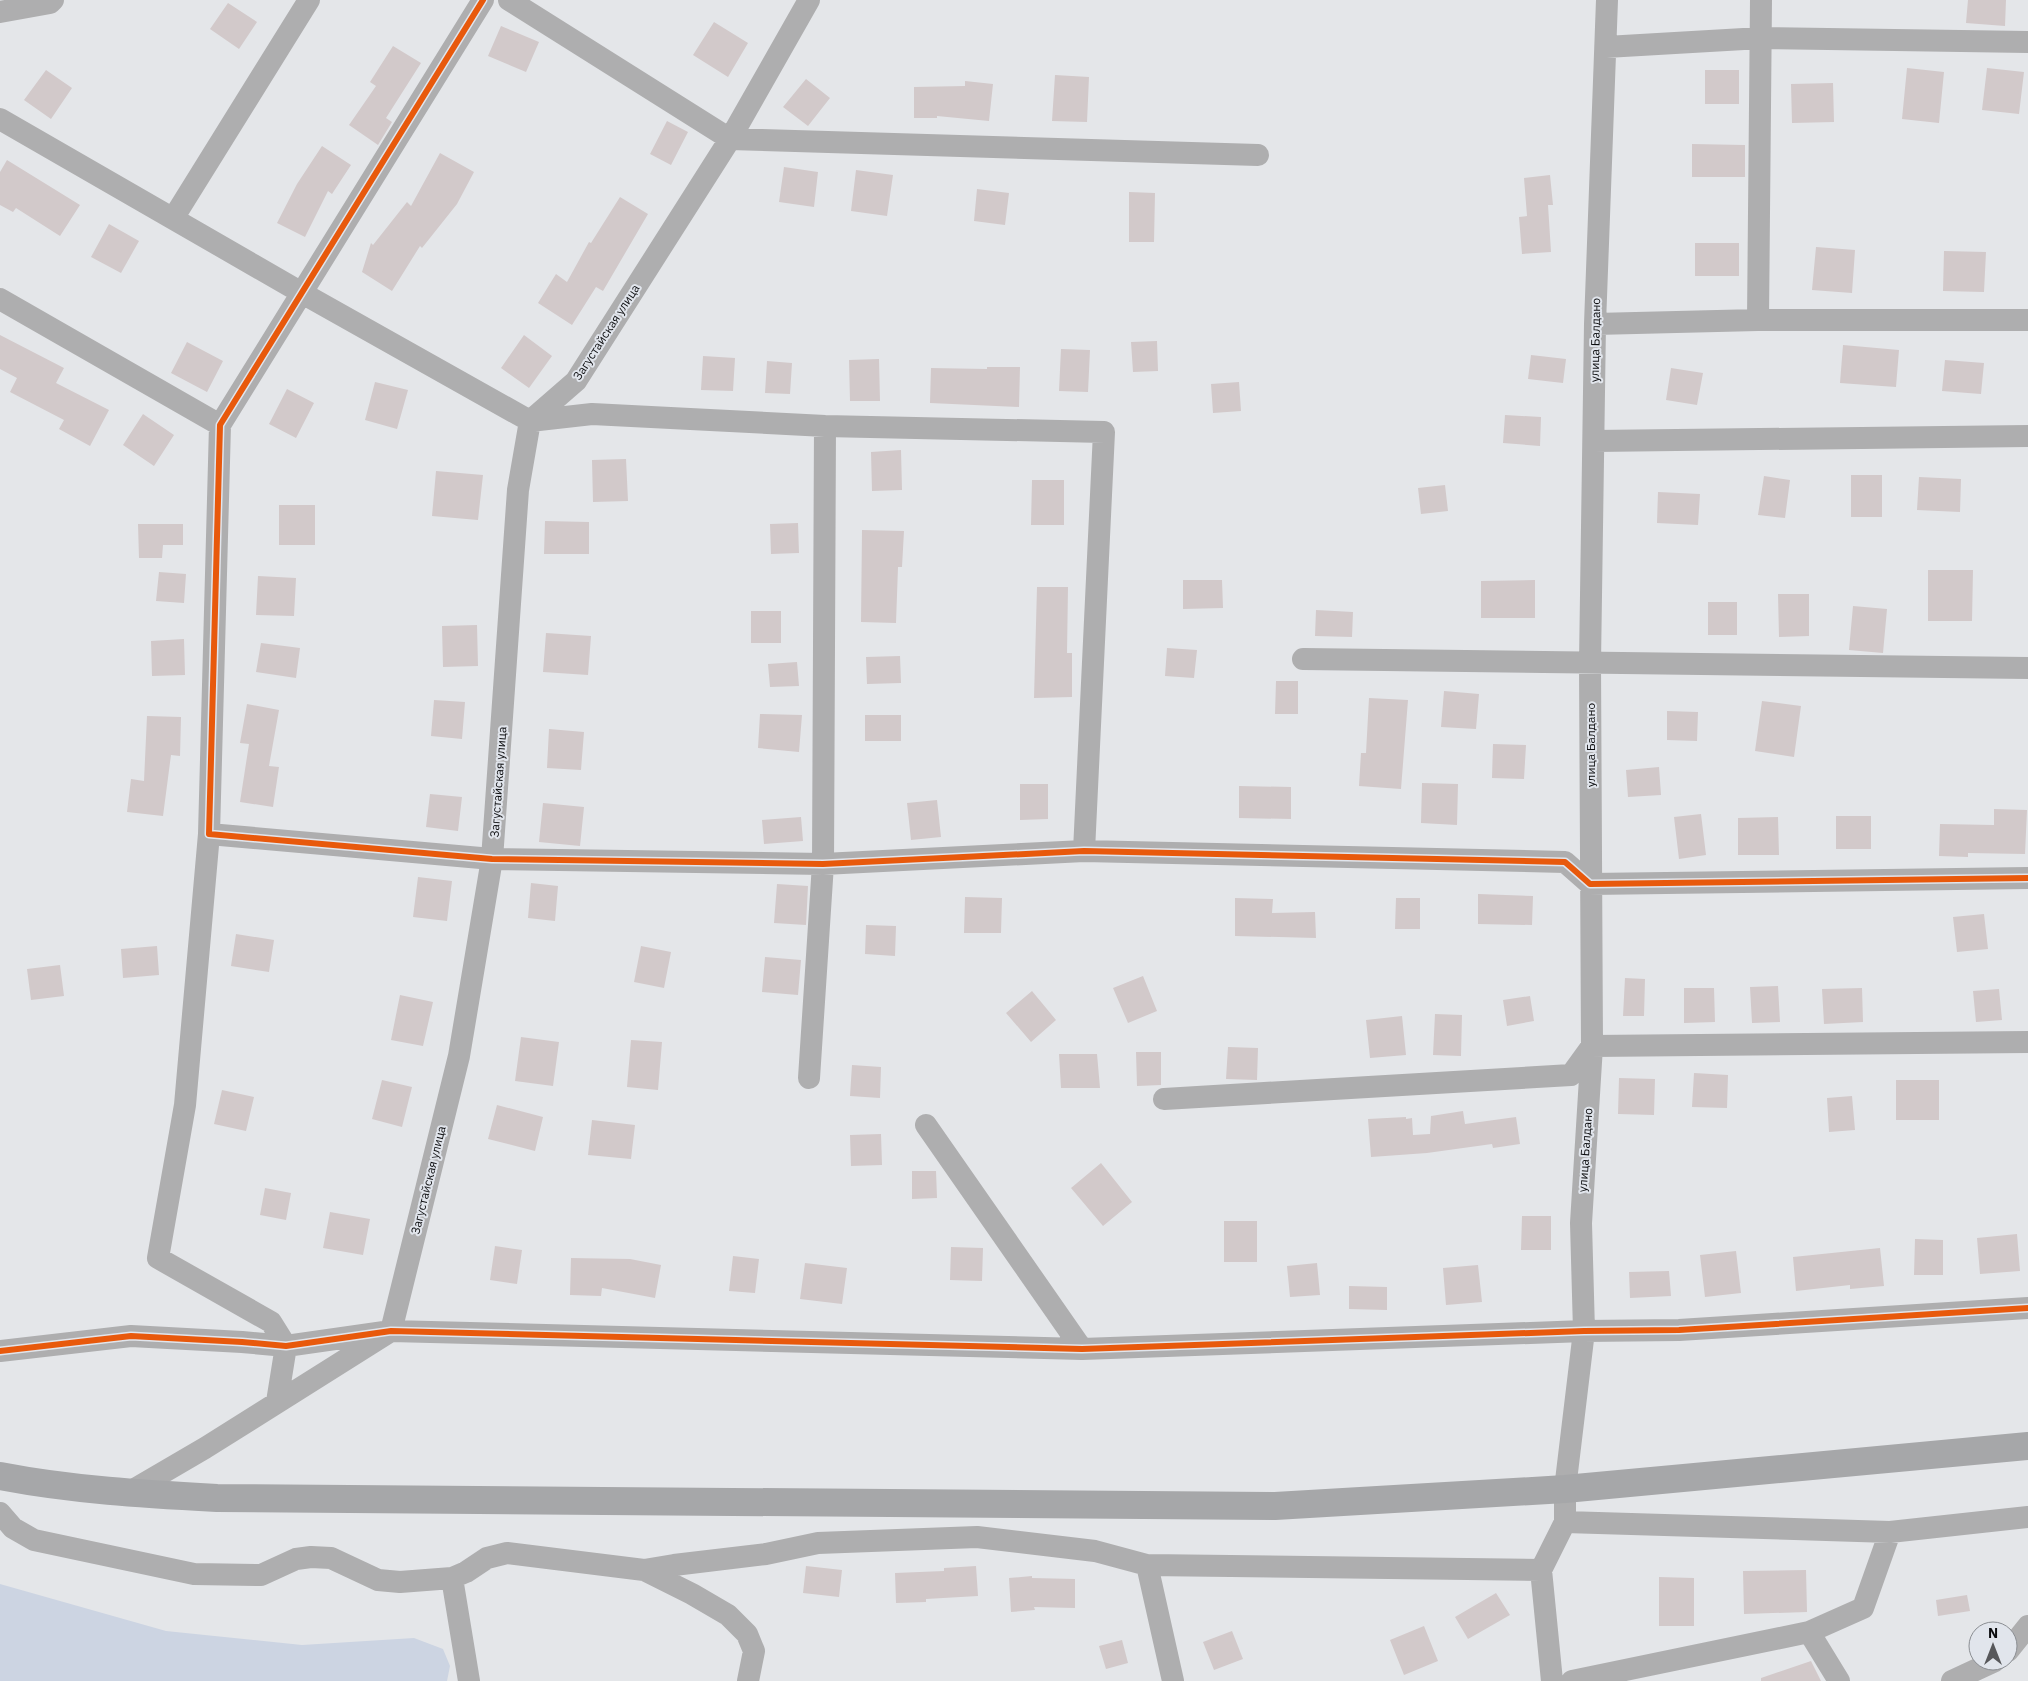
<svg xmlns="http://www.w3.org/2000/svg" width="2028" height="1681" viewBox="0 0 2028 1681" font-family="'IBM Plex Sans',sans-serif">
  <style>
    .green { fill: #ccd4e2 }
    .building { fill: #d2c9ca }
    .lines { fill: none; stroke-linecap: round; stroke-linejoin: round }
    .street { stroke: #aeaeaf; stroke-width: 22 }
    .primary { stroke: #a6a7a9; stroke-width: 28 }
    .cycleway-casing { stroke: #e1e5ec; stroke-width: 9 }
    .cycleway { stroke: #e8590c; stroke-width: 6 }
    .labels { text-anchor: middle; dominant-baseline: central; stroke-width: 4; stroke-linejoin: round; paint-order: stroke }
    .street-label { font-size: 12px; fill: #0b0c0e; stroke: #e1e5ec }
  </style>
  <rect width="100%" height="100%" fill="#e4e6e9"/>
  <path class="green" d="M 0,1584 L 166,1631 L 302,1645 L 414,1638 L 443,1649 L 450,1666 L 447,1681 L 0,1681 Z"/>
  <path class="building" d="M 1968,0 L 2006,0 L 2005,26 L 1966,23 Z
    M 228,3 L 257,22 L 239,49 L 210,29 Z
    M 714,22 L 748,43 L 728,77 L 693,55 Z
    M 501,26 L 539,42 L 526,72 L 488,56 Z
    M 393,46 L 421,63 L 386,118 L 392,122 L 378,145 L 349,125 L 376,86 L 370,82 Z
    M 1907,68 L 1944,72 L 1939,123 L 1902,119 Z
    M 1987,68 L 2024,72 L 2019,114 L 1982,110 Z
    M 46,70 L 72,88 L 51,119 L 24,100 Z
    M 1705,70 L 1739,70 L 1739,104 L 1705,104 Z
    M 1055,75 L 1089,77 L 1087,122 L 1052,121 Z
    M 806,79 L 830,98 L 808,126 L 783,107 Z
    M 965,81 L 993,84 L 989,121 L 937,116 L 937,118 L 914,118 L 914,87 L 965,86 Z
    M 1833,83 L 1834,122 L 1792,123 L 1791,84 Z
    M 667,121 L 688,132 L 671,165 L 650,154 Z
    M 1692,144 L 1745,145 L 1745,177 L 1692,177 Z
    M 322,146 L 351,165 L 332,194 L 328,191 L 305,237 L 277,223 L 297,184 Z
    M 440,153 L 474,172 L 457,204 L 422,248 L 420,246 L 392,291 L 362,272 L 371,243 L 373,245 L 407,202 L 411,206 Z
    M 7,160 L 80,205 L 60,236 L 16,208 L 13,212 L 0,205 L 0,172 Z
    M 784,167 L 818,172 L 814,207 L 779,202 Z
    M 856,170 L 893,175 L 887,216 L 851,211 Z
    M 1550,175 L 1553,205 L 1548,205 L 1551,252 L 1522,254 L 1519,217 L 1527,216 L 1524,178 Z
    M 977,189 L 1009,193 L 1005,225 L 974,221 Z
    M 1129,192 L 1155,193 L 1154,242 L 1129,242 Z
    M 620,197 L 648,214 L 603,291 L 596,287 L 572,325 L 538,303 L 556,274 L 567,282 L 589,242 L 591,243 Z
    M 109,224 L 139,241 L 121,273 L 91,257 Z
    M 1695,243 L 1739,243 L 1739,276 L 1695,276 Z
    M 1816,247 L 1855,250 L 1852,293 L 1812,290 Z
    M 1944,251 L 1986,252 L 1984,292 L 1943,291 Z
    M 0,335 L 64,368 L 56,383 L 109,410 L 90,446 L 59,429 L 64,420 L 10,392 L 17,378 L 0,369 Z
    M 524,335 L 552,356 L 529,388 L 501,368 Z
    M 1157,341 L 1158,371 L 1133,372 L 1131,342 Z
    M 187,342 L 223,361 L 207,392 L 171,373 Z
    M 1843,345 L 1899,350 L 1896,387 L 1840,383 Z
    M 1061,349 L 1090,350 L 1088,392 L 1059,391 Z
    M 1531,355 L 1566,359 L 1563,383 L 1528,379 Z
    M 703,356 L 735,358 L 733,391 L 701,390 Z
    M 879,359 L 880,401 L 850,401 L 849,360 Z
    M 1945,360 L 1984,363 L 1981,394 L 1942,391 Z
    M 767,361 L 792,363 L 790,394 L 765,393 Z
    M 987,367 L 1020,367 L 1019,407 L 930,403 L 931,368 L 987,369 Z
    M 1671,368 L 1703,373 L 1697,405 L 1666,400 Z
    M 375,382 L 408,390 L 397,429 L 365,420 Z
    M 1239,382 L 1241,411 L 1213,413 L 1211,384 Z
    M 287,389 L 314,403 L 296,438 L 269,424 Z
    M 143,414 L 174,435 L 154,466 L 123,445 Z
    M 1505,415 L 1541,417 L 1540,446 L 1503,443 Z
    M 901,450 L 902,490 L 872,491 L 871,452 Z
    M 626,459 L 628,501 L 593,502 L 592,460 Z
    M 436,471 L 483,475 L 478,520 L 432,516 Z
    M 1851,475 L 1882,475 L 1882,517 L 1851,517 Z
    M 1764,476 L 1790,480 L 1785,518 L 1758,515 Z
    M 1919,477 L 1961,479 L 1960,512 L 1917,510 Z
    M 1032,480 L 1064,480 L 1064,525 L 1031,525 Z
    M 1445,485 L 1448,511 L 1421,514 L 1418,488 Z
    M 1658,492 L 1700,494 L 1698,525 L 1657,523 Z
    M 279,505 L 315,505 L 315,545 L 279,545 Z
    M 545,521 L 589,522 L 589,554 L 544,554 Z
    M 798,523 L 799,553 L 771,554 L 770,524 Z
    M 138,524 L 183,524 L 183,545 L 163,545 L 162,558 L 139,558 Z
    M 862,530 L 904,531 L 902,567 L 898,567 L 896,623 L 861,622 Z
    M 1928,570 L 1973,570 L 1972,621 L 1928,621 Z
    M 159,572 L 186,574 L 184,603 L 156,601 Z
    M 258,576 L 296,578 L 294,616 L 256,615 Z
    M 1183,580 L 1222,580 L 1223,608 L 1183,609 Z
    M 1535,580 L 1535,618 L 1481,618 L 1481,581 Z
    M 1037,587 L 1068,587 L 1067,653 L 1072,653 L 1072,697 L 1034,698 Z
    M 1778,594 L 1809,594 L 1809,636 L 1779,637 Z
    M 1708,602 L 1737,602 L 1737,635 L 1708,635 Z
    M 1853,606 L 1887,609 L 1883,653 L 1849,650 Z
    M 1316,610 L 1353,612 L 1352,637 L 1315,636 Z
    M 751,611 L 781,611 L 781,643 L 751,643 Z
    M 477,625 L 478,666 L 443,667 L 442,626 Z
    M 546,633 L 591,636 L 588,675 L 543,672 Z
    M 184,639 L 185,675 L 152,676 L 151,641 Z
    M 261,643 L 300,648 L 296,678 L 256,672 Z
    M 1167,648 L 1197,650 L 1194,678 L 1165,676 Z
    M 900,656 L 901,683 L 867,684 L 866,657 Z
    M 797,662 L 799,686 L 770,687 L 768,664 Z
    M 1276,681 L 1298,681 L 1298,714 L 1275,714 Z
    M 1444,691 L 1479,694 L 1476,729 L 1441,727 Z
    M 1369,698 L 1408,700 L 1401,789 L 1359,786 L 1361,753 L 1366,753 Z
    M 434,700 L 465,702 L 462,739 L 431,736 Z
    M 1762,701 L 1801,706 L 1794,757 L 1755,751 Z
    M 247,704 L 279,710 L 269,766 L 279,767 L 273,807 L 240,802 L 249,744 L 240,743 Z
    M 1667,711 L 1698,712 L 1697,741 L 1667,740 Z
    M 760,714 L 802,715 L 799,752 L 758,748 Z
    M 865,715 L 901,715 L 901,741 L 865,741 Z
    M 147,716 L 181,717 L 180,756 L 171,755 L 163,816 L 127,812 L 131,779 L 144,781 Z
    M 549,729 L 584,732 L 581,770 L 547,768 Z
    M 1493,744 L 1526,745 L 1524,779 L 1492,778 Z
    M 1659,767 L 1661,795 L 1628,797 L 1626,770 Z
    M 1422,783 L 1458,784 L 1457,825 L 1421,823 Z
    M 1020,784 L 1048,784 L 1048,819 L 1020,820 Z
    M 1239,786 L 1291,787 L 1291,819 L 1239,818 Z
    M 430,794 L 462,797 L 458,831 L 426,827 Z
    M 937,800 L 941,837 L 911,840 L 907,803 Z
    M 543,803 L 584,807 L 580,846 L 539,842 Z
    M 1994,809 L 2027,810 L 2025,854 L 1968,853 L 1968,857 L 1939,856 L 1940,824 L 1994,825 Z
    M 1701,814 L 1706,855 L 1679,859 L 1674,817 Z
    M 1836,816 L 1871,816 L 1871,849 L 1836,849 Z
    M 801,817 L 803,841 L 764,844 L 762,820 Z
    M 1778,817 L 1779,855 L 1738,855 L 1738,818 Z
    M 418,877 L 452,881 L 447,921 L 413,917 Z
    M 531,883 L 558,886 L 555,921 L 528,918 Z
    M 777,884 L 808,886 L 806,925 L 774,923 Z
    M 1478,894 L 1533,896 L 1532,925 L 1478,924 Z
    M 965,897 L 1002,898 L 1001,933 L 964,933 Z
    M 1235,898 L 1273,899 L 1272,913 L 1315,912 L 1316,938 L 1235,936 Z
    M 1396,898 L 1420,898 L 1420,929 L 1395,929 Z
    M 1984,914 L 1988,949 L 1957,952 L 1953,917 Z
    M 866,925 L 896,926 L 895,956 L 865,954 Z
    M 236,934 L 274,940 L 269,972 L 231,966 Z
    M 157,946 L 159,975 L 123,978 L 121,949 Z
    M 641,946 L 671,952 L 664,988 L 634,982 Z
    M 765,957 L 801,960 L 798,995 L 762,992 Z
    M 60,965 L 64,996 L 31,1000 L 27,969 Z
    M 1143,976 L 1157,1011 L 1128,1023 L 1113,988 Z
    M 1625,978 L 1645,979 L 1644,1016 L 1623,1016 Z
    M 1778,986 L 1780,1022 L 1752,1023 L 1750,987 Z
    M 1684,988 L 1714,988 L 1715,1022 L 1684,1023 Z
    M 1862,988 L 1863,1022 L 1824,1024 L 1822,989 Z
    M 1999,989 L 2002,1020 L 1976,1022 L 1973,991 Z
    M 1032,991 L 1056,1020 L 1031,1042 L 1006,1013 Z
    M 400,995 L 433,1002 L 423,1046 L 391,1040 Z
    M 1530,996 L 1534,1021 L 1507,1026 L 1503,1000 Z
    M 1435,1014 L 1462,1015 L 1461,1056 L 1433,1055 Z
    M 1402,1016 L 1406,1055 L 1370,1058 L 1366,1020 Z
    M 521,1037 L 559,1042 L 553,1086 L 515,1081 Z
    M 631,1040 L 662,1042 L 658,1090 L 627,1087 Z
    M 1228,1047 L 1258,1048 L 1257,1080 L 1226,1079 Z
    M 1136,1052 L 1161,1052 L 1161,1085 L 1137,1086 Z
    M 1059,1054 L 1097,1054 L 1100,1088 L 1061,1088 Z
    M 852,1065 L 881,1067 L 880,1098 L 850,1096 Z
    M 1694,1073 L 1728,1075 L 1727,1108 L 1692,1107 Z
    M 1619,1078 L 1655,1079 L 1654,1115 L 1618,1114 Z
    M 382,1080 L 412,1087 L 402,1127 L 372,1119 Z
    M 1896,1080 L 1939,1080 L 1939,1120 L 1896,1120 Z
    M 222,1090 L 254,1097 L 246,1131 L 214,1124 Z
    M 1852,1096 L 1855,1130 L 1829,1132 L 1827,1098 Z
    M 497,1105 L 543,1117 L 535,1151 L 488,1139 Z
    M 1463,1111 L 1465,1124 L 1516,1117 L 1520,1144 L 1493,1148 L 1492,1144 L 1427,1153 L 1371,1157 L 1368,1119 L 1406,1117 L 1406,1119 L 1412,1118 L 1413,1135 L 1430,1134 L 1431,1116 Z
    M 592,1120 L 635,1125 L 631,1159 L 588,1155 Z
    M 881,1134 L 882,1165 L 851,1166 L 850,1135 Z
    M 1101,1163 L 1132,1202 L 1103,1226 L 1071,1188 Z
    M 912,1171 L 936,1171 L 937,1198 L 912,1199 Z
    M 265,1188 L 291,1193 L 286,1220 L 260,1215 Z
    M 330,1212 L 370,1219 L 363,1255 L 323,1248 Z
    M 1522,1216 L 1551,1216 L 1551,1250 L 1521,1250 Z
    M 1224,1221 L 1257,1221 L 1257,1262 L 1224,1262 Z
    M 2017,1234 L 2020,1271 L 1980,1274 L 1977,1238 Z
    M 1915,1239 L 1943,1240 L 1943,1275 L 1914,1275 Z
    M 495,1246 L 522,1250 L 517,1284 L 490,1280 Z
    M 951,1247 L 983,1248 L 982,1281 L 950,1280 Z
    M 1880,1248 L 1884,1286 L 1850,1289 L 1850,1285 L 1796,1291 L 1793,1257 Z
    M 1736,1251 L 1741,1293 L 1705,1297 L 1700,1255 Z
    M 733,1256 L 759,1259 L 755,1293 L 729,1291 Z
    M 571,1258 L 630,1259 L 661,1265 L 655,1298 L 602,1288 L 601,1296 L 570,1295 Z
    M 805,1263 L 847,1268 L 842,1304 L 800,1299 Z
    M 1317,1263 L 1320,1295 L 1290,1297 L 1287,1266 Z
    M 1478,1265 L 1482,1302 L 1446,1305 L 1443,1268 Z
    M 1669,1271 L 1671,1296 L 1630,1298 L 1629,1272 Z
    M 1349,1286 L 1387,1287 L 1387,1310 L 1349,1309 Z
    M 806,1566 L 842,1570 L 839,1597 L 803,1593 Z
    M 976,1566 L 978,1596 L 926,1599 L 926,1602 L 896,1603 L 895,1573 L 944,1571 L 944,1568 Z
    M 1806,1570 L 1807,1612 L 1744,1614 L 1743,1571 Z
    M 1032,1576 L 1032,1578 L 1075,1579 L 1075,1608 L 1034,1607 L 1035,1610 L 1011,1612 L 1009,1578 Z
    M 1659,1577 L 1694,1578 L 1694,1626 L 1659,1626 Z
    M 1496,1593 L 1510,1615 L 1468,1639 L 1455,1617 Z
    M 1967,1595 L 1970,1611 L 1938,1616 L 1936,1600 Z
    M 1424,1626 L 1438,1661 L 1404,1675 L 1390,1640 Z
    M 1232,1631 L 1243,1659 L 1214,1670 L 1203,1642 Z
    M 1122,1640 L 1128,1663 L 1106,1669 L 1099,1646 Z
    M 1811,1661 L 1821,1681 L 1761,1681 L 1761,1678 Z"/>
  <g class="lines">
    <path class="street" d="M 483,0 L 220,425 L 209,834 L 492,859 L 823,864 L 1084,851 L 1565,862 L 1590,884 L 2028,878
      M 509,0 L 730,139 L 1258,155
      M 1607,0 L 1595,324 L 1590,663 L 1592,1046 L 1581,1223 L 1584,1331 L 1565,1489 L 1565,1522 L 1890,1532
      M 0,12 L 50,3 L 53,0
      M 1606,47 L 1761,38 L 2028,42
      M 0,119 L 302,293 L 530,421 L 592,414 L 825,426 L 1104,432 L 1084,851
      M 174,217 L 309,0
      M 0,299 L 220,425
      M 1758,320 L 1761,0
      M 1595,324 L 1758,320 L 2028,320
      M 1594,441 L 2028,436
      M 1303,659 L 2028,668
      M 209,834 L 185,1105 L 158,1258 L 271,1322 L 286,1346 L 277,1402
      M 809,1078 L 823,864 L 825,426
      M 1164,1099 L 1571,1075 L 1592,1046 L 2028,1042
      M 926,1125 L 1082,1349
      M 0,1351 L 131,1336 L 242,1342 L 286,1346 L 391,1331 L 1082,1349 L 1584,1331 L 1679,1330 L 2028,1308
      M 128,1493 L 205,1448 L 391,1331 L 459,1056 L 492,859 L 518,490 L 530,421 L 576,381 L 730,139 L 809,0
      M 0,1513 L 13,1528 L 34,1540 L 194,1574 L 261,1575 L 296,1559 L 311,1557 L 331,1558 L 378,1580 L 400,1582 L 452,1578 L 466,1572 L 487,1558 L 507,1553 L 644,1570 L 692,1594 L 728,1615 L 747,1634 L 754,1651 L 748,1681
      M 644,1570 L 674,1565 L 766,1554 L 818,1543 L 977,1537 L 1095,1551 L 1147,1565
      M 452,1578 L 469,1681
      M 2008,1651 L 2028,1626
      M 1173,1681 L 1147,1565 L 1541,1570
      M 1552,1681 L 1541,1570 L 1565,1522
      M 1572,1681 L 1809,1632
      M 1839,1681 L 1809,1632 L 1863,1608 L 1890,1532 L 2028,1517
      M 1952,1681 L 1995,1661"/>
    <path class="primary" d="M 0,1476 C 72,1490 144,1494 217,1498 L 1275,1506 L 1565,1489 L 2028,1446"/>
    <g class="cycleway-casing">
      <path id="cycleway" d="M 483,0 L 220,425 L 209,834 L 492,859 L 823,864 L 1084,851 L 1565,862 L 1590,884 L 2028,878
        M 0,1351 L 131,1336 L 242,1342 L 286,1346 L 391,1331 L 1082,1349 L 1584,1331 L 1679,1330 L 2028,1308"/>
    </g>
    <use href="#cycleway" class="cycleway"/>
  </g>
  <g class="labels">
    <g class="street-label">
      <text transform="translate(606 332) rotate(-57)">Загустайская улица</text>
      <text transform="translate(1595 340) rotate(-89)">улица Балдано</text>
      <text transform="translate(1590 745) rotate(-90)">улица Балдано</text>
      <text transform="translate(498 782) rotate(-86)">Загустайская улица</text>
      <text transform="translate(1585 1150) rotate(-86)">улица Балдано</text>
      <text transform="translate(428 1180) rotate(-76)">Загустайская улица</text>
    </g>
  </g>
  <g transform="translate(1993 1646)"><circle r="24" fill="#e1e5ec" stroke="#8b8e93"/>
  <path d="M0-4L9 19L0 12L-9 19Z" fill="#57585b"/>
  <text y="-8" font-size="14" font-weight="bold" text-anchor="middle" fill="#0b0c0e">N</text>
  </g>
</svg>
